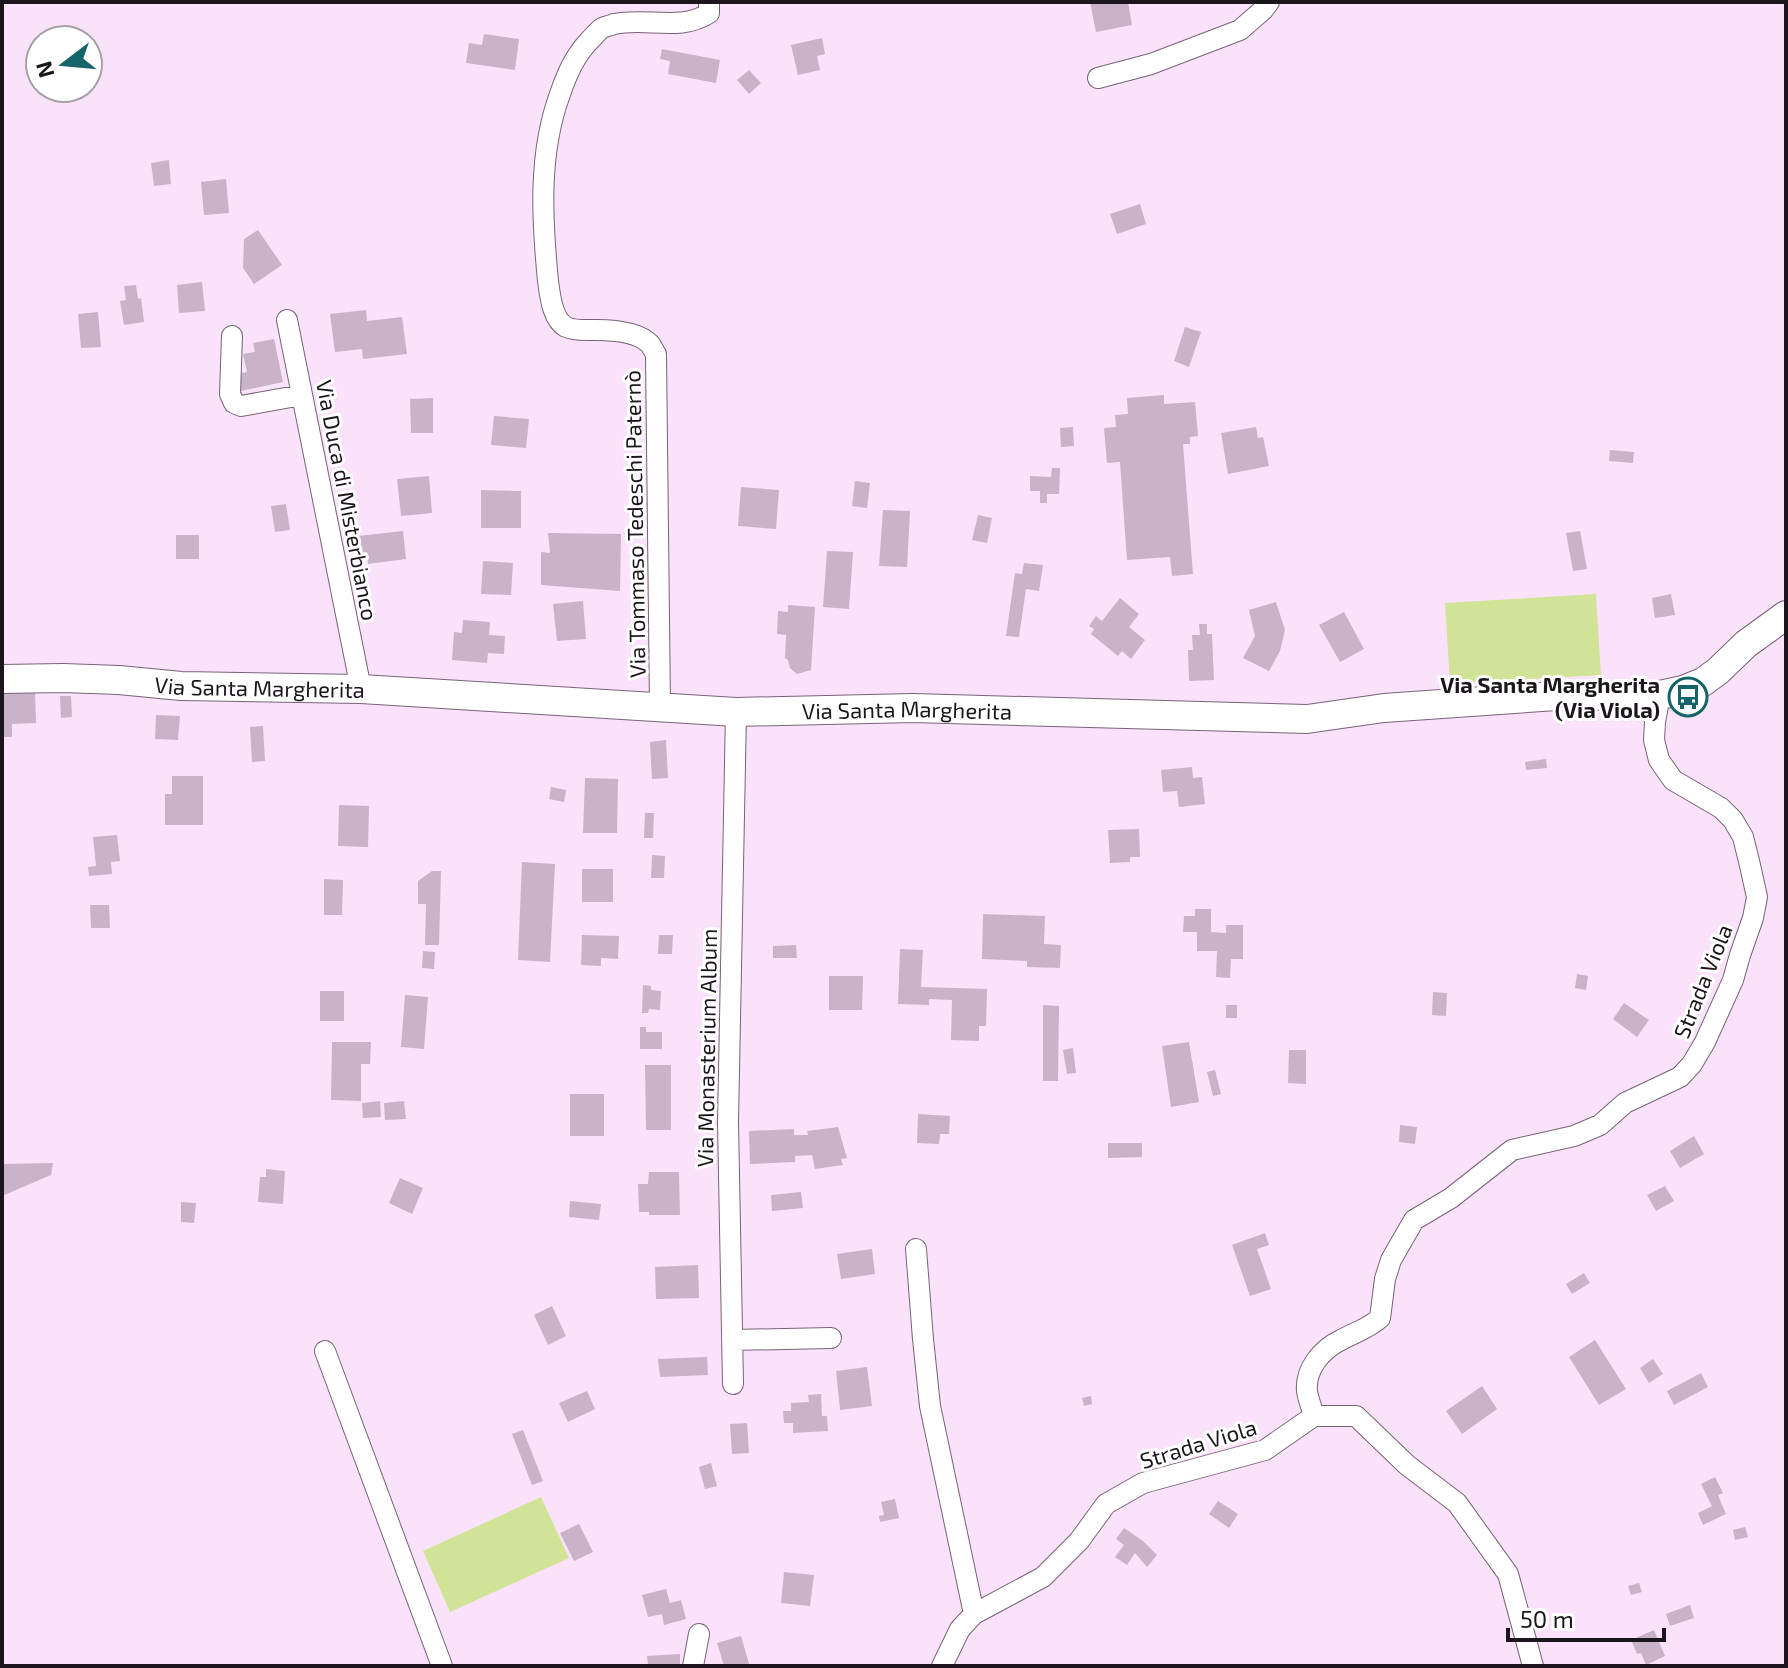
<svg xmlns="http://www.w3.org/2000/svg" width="1788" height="1668" viewBox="0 0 1788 1668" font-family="'Exo 2',sans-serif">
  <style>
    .green { fill: #d1e397 }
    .building { fill: #c9b3c9 }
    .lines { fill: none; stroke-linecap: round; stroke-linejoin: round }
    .street-casing { stroke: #776377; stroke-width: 22 }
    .secondary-casing { stroke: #776377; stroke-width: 30 }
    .street { stroke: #fff; stroke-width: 20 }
    .secondary { stroke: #fff; stroke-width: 28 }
    .labels { text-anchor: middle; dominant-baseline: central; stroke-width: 6; stroke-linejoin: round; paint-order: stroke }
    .street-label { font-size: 22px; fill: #1c151d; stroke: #fff }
    .poi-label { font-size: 22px; font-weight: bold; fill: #1c151d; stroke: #fff; text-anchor: end }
  </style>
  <rect width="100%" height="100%" fill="#fae3fa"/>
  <path class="green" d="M 1596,594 L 1601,675 L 1450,684 L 1445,603 Z
    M 541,1497 L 569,1558 L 450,1612 L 423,1551 Z"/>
  <path class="building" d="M 1090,2 L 1128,2 L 1132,25 L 1096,32 Z
    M 484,34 L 519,39 L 515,70 L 466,63 L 469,43 L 482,45 Z
    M 822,38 L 825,54 L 817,56 L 820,70 L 798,75 L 791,45 Z
    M 662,49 L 720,60 L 716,83 L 668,74 L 670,61 L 660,59 Z
    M 749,70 L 761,83 L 749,94 L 737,80 Z
    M 169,160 L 171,184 L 154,186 L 151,163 Z
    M 226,179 L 229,213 L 204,215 L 201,182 Z
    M 1140,204 L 1146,224 L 1117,234 L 1110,214 Z
    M 258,230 L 282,265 L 254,284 L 243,268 L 244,239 Z
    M 202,282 L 205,311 L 179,313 L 177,285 Z
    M 136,285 L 138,299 L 141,298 L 144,322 L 124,325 L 120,301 L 126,300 L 124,286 Z
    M 366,310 L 367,321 L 402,317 L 407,354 L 363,359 L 362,349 L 335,352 L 330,314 Z
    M 98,312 L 101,347 L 81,348 L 78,314 Z
    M 1185,327 L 1201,332 L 1189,367 L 1174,361 Z
    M 274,339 L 283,382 L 241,391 L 237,374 L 247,372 L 243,354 L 255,352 L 253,343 Z
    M 1164,395 L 1164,404 L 1195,402 L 1198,436 L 1190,437 L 1190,444 L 1183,444 L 1193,574 L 1172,576 L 1170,557 L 1127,560 L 1120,462 L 1107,463 L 1104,428 L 1116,427 L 1115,415 L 1128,414 L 1127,398 Z
    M 433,398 L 433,433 L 411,433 L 410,399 Z
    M 494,416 L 529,419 L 526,448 L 491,445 Z
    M 1073,427 L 1074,446 L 1061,447 L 1060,428 Z
    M 1256,427 L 1258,438 L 1263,437 L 1269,466 L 1228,474 L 1221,433 Z
    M 1610,450 L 1634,452 L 1633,463 L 1609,461 Z
    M 1052,468 L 1060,468 L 1059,494 L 1047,494 L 1047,503 L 1040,503 L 1040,491 L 1030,491 L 1030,476 L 1051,477 Z
    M 429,476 L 432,513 L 401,516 L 397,479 Z
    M 855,481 L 870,483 L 867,508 L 852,506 Z
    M 741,487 L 779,490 L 776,529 L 738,526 Z
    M 481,490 L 521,491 L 521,528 L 481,528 Z
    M 286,504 L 290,530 L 275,532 L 271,506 Z
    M 883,510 L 910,511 L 907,567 L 879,566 Z
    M 978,515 L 992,518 L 987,543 L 972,540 Z
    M 403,531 L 406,559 L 368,564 L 367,552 L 360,553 L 358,536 Z
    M 1580,531 L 1587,569 L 1573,571 L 1566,533 Z
    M 548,533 L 621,534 L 620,591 L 541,585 L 541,552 L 550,553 Z
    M 176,535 L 199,535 L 199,559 L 176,559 Z
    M 827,551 L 853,552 L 849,609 L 823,607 Z
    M 483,561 L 513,563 L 511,595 L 481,594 Z
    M 1024,563 L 1043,565 L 1039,591 L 1026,589 L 1019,637 L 1006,636 L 1015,573 L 1022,574 Z
    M 1671,594 L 1675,615 L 1655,618 L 1652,598 Z
    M 1120,598 L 1139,614 L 1129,627 L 1145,640 L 1131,659 L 1122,651 L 1118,656 L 1091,634 L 1094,629 L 1089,626 L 1096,616 L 1102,621 Z
    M 583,601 L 586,639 L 557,641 L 553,604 Z
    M 1276,602 L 1285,630 L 1280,651 L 1269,671 L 1243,658 L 1255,636 L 1249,610 Z
    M 788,605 L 815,607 L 811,670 L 797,674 L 790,668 L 788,660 L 785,658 L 786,635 L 777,634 L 778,611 L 788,612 Z
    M 1344,612 L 1364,649 L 1340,662 L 1319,625 Z
    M 463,620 L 490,622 L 489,635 L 505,636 L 504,654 L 488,653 L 487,663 L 452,660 L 454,632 L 462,633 Z
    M 1199,624 L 1207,624 L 1207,634 L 1212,634 L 1214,680 L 1189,681 L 1188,650 L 1193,650 L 1192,635 L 1200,635 Z
    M 2,692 L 35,692 L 36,723 L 12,724 L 12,737 L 3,737 Z
    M 60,696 L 71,696 L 72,717 L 61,718 Z
    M 1638,705 L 1644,716 L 1638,720 L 1632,709 Z
    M 156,715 L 180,716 L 178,740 L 155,739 Z
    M 263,726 L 265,761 L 252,762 L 250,727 Z
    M 666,740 L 668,778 L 652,779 L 650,742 Z
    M 1546,759 L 1547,768 L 1526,770 L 1525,762 Z
    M 1192,767 L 1193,778 L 1202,777 L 1205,804 L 1179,807 L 1177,791 L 1163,792 L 1161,770 Z
    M 172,776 L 203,776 L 203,825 L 165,825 L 165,794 L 172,794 Z
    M 585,778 L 618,779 L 617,833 L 583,833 Z
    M 551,787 L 566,790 L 564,802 L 549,799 Z
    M 339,805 L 369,806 L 368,847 L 338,846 Z
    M 645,813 L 654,813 L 653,838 L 644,838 Z
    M 1139,829 L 1140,857 L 1130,857 L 1130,862 L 1110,863 L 1108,830 Z
    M 117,835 L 120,861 L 111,862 L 112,874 L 89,876 L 88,867 L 96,866 L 93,837 Z
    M 652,855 L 665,856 L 664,878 L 651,878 Z
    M 522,862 L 555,864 L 550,962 L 518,960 Z
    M 582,869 L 613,869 L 613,902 L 582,902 Z
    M 432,871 L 441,871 L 439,945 L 425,945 L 426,904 L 418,904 L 418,881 Z
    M 324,879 L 343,880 L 342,915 L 324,915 Z
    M 90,905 L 109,905 L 110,928 L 91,928 Z
    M 1195,909 L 1211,909 L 1211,932 L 1226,933 L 1226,925 L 1243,925 L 1243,959 L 1231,959 L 1230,978 L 1216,977 L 1217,951 L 1197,951 L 1197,932 L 1183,932 L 1184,916 L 1195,916 Z
    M 983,914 L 1045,916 L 1044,944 L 1061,945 L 1060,968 L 1027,967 L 1027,961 L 982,959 Z
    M 582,935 L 619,936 L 618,959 L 601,958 L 601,966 L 581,965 Z
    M 659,935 L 673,935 L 672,954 L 658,954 Z
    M 796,945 L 797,958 L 773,958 L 773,946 Z
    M 900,949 L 923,950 L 921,987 L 987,989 L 986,1026 L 979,1026 L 979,1041 L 951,1040 L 952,1000 L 929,999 L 929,1005 L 898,1004 Z
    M 423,951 L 435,952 L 434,969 L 422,968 Z
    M 1577,974 L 1588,976 L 1586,990 L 1575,988 Z
    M 829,976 L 863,976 L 862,1010 L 829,1010 Z
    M 643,985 L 651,986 L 651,990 L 661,991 L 660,1010 L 649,1009 L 648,1013 L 642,1013 Z
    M 320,991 L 344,991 L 344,1021 L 320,1021 Z
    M 1433,992 L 1447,993 L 1446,1016 L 1432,1015 Z
    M 405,995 L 428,997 L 424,1049 L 401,1047 Z
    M 1624,1003 L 1649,1020 L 1637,1037 L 1613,1019 Z
    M 1043,1005 L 1059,1006 L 1058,1081 L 1043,1081 Z
    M 1226,1005 L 1237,1005 L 1237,1018 L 1226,1018 Z
    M 640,1027 L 646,1027 L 646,1032 L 662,1032 L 662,1049 L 640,1049 Z
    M 332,1042 L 371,1042 L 370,1064 L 361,1064 L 361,1101 L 331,1100 Z
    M 1189,1042 L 1199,1102 L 1171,1107 L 1162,1046 Z
    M 1073,1048 L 1076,1073 L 1067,1074 L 1063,1050 Z
    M 1289,1050 L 1306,1050 L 1306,1084 L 1288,1083 Z
    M 645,1065 L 671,1065 L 671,1130 L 646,1130 Z
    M 1215,1070 L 1221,1094 L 1213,1096 L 1207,1072 Z
    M 570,1094 L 604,1094 L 604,1136 L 570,1136 Z
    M 380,1101 L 381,1117 L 363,1118 L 362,1103 Z
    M 404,1101 L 406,1119 L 385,1120 L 384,1103 Z
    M 918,1114 L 950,1116 L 949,1134 L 940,1134 L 939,1144 L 917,1143 Z
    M 1400,1125 L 1417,1127 L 1415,1144 L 1399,1142 Z
    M 838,1127 L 847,1158 L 841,1159 L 843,1165 L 815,1169 L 812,1155 L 795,1156 L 795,1162 L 750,1164 L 749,1131 L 794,1129 L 794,1135 L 808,1135 L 807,1131 Z
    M 1694,1136 L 1704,1154 L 1680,1168 L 1670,1151 Z
    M 1108,1143 L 1142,1143 L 1142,1157 L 1108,1158 Z
    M 53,1163 L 51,1175 L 2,1196 L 2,1164 Z
    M 266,1169 L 285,1171 L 283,1204 L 258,1202 L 260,1177 L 266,1177 Z
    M 649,1172 L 679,1172 L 680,1215 L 649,1215 L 649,1212 L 639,1212 L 638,1184 L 648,1184 Z
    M 400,1178 L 423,1188 L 412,1214 L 389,1203 Z
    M 1665,1186 L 1674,1201 L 1656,1211 L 1647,1195 Z
    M 801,1192 L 803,1208 L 772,1211 L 771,1195 Z
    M 570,1201 L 601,1204 L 599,1220 L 569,1217 Z
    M 181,1202 L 196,1203 L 194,1223 L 181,1222 Z
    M 1265,1233 L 1269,1245 L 1257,1249 L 1271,1289 L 1250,1296 L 1232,1245 Z
    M 872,1249 L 875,1274 L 841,1279 L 837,1254 Z
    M 698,1265 L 699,1298 L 656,1299 L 655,1267 Z
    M 1584,1273 L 1590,1283 L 1572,1294 L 1566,1284 Z
    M 552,1306 L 566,1336 L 548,1345 L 534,1315 Z
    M 1595,1340 L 1626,1389 L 1599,1405 L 1569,1357 Z
    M 707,1357 L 708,1375 L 660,1377 L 658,1359 Z
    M 1653,1359 L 1663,1374 L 1649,1383 L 1640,1368 Z
    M 867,1367 L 872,1406 L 840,1410 L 836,1371 Z
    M 1701,1373 L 1708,1387 L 1674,1405 L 1667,1391 Z
    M 1482,1386 L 1497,1409 L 1462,1434 L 1446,1411 Z
    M 587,1391 L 595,1409 L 568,1422 L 559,1403 Z
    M 821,1394 L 822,1416 L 827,1416 L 828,1431 L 793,1433 L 793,1423 L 784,1423 L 783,1411 L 791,1411 L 791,1403 L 809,1402 L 808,1395 Z
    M 1091,1396 L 1092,1404 L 1084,1406 L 1082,1398 Z
    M 747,1423 L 749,1453 L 732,1454 L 730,1424 Z
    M 523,1430 L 543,1481 L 532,1485 L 512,1434 Z
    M 711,1463 L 717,1486 L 705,1489 L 699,1467 Z
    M 1715,1477 L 1723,1493 L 1718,1495 L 1726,1514 L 1703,1525 L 1698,1513 L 1712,1506 L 1701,1484 Z
    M 895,1499 L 899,1518 L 880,1522 L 879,1516 L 884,1515 L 881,1502 Z
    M 1218,1501 L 1238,1514 L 1229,1528 L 1209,1514 Z
    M 579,1524 L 593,1552 L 574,1561 L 560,1533 Z
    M 1745,1527 L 1748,1537 L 1735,1540 L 1733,1530 Z
    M 1124,1528 L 1143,1541 L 1157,1555 L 1147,1567 L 1135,1553 L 1127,1565 L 1115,1557 L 1124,1545 L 1116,1539 Z
    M 784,1572 L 814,1575 L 810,1606 L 781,1603 Z
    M 1639,1583 L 1642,1592 L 1631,1595 L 1628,1586 Z
    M 666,1589 L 670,1603 L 681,1600 L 686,1619 L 664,1625 L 662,1614 L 648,1617 L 642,1595 Z
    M 1690,1605 L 1694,1618 L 1670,1626 L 1666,1614 Z
    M 1654,1630 L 1665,1656 L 1646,1665 L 1641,1653 L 1637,1654 L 1631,1640 Z
    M 741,1636 L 749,1664 L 741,1666 L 724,1666 L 717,1643 Z
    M 680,1654 L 680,1666 L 648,1666 L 647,1656 Z"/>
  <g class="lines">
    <g class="street-casing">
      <path id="street" d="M 1098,78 L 1151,64 L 1240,30 L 1263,10 L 1269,2
        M 287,320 L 361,689
        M 232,336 L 230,394 L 234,403 L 241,406 L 302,395
        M 660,706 L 656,354 C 655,353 651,345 650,344 C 638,332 612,330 596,330 C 587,330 574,331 566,327 C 552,319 550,295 548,281 C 542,219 538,154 560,94 C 567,74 574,57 589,41 C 593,37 598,31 602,28 C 604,27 612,25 614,24 C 646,17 681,32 709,13 L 709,2
        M 916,1249 L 923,1339 L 930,1406 L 974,1614
        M 732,1340 L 831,1338
        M 325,1351 L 442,1666
        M 733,1384 L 728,1122 L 736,712
        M 1314,1416 L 1356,1416 L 1407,1465 L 1457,1503 L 1508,1574 L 1533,1666
        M 693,1666 L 699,1634
        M 942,1666 L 960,1629 L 974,1614 L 1043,1577 L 1079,1541 L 1106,1504 L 1143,1483 L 1265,1450 L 1314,1416 C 1312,1408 1308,1399 1307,1391 C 1305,1369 1322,1349 1341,1340 C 1355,1332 1368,1329 1380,1318 L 1385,1279 L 1391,1260 L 1414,1220 L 1451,1198 L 1512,1150 L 1574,1136 L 1600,1125 L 1625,1103 L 1680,1077 L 1692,1064 L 1705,1042 L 1733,980 L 1740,955 L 1753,918 L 1757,897 L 1749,861 L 1743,837 L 1733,820 L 1721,808 L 1673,780 L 1659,760 L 1654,740 L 1655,722 L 1660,695"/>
    </g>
    <g class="secondary-casing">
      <g id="secondary">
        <path id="s1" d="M 2,679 L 63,678 L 119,680 L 181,686 L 361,689 L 736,712 L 913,708 L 1307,719 L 1384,708 L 1556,696 L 1660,695 L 1683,690 L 1703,682 L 1718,671 L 1746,644 L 1786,615"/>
      </g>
    </g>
    <use href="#street" class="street"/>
    <use href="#secondary" class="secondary"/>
  </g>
  <defs>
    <g id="bus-ring" transform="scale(2)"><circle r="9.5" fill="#fff" stroke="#15646a" stroke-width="1.5"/><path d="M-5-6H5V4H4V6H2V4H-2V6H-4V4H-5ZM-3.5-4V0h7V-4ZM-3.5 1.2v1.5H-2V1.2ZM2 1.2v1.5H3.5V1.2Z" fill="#15646a"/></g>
  </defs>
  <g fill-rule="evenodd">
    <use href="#bus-ring" x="1688" y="697"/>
  </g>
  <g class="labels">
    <g class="street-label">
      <text transform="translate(348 500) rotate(79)">Via Duca di Misterbianco</text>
      <text transform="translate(634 524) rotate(-91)">Via Tommaso Tedeschi Paternò</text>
      <text stroke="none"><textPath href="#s1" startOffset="258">Via Santa Margherita</textPath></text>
      <text stroke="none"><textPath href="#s1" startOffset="906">Via Santa Margherita</textPath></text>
      <text transform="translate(1702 981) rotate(-68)">Strada Viola</text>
      <text transform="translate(706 1048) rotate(-89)">Via Monasterium Album</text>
      <text transform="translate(1198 1443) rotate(-17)">Strada Viola</text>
    </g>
    <g class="poi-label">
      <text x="1660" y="684">Via Santa Margherita<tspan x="1660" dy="25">(Via Viola)</tspan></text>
    </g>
  </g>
  <rect width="1788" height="1668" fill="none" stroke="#1c151d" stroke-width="8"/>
  <g transform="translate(64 64) rotate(254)"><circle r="38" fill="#ffffff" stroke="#a4a1a5" stroke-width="2"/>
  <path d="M0-6L14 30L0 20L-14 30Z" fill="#15646a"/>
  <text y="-12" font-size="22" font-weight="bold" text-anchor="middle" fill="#1c151d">N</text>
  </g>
  <path d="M1508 1628v12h156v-12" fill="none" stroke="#1c151d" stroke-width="4"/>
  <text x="1520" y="1628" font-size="24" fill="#1c151d" stroke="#ffffff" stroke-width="6" paint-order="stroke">50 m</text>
</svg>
